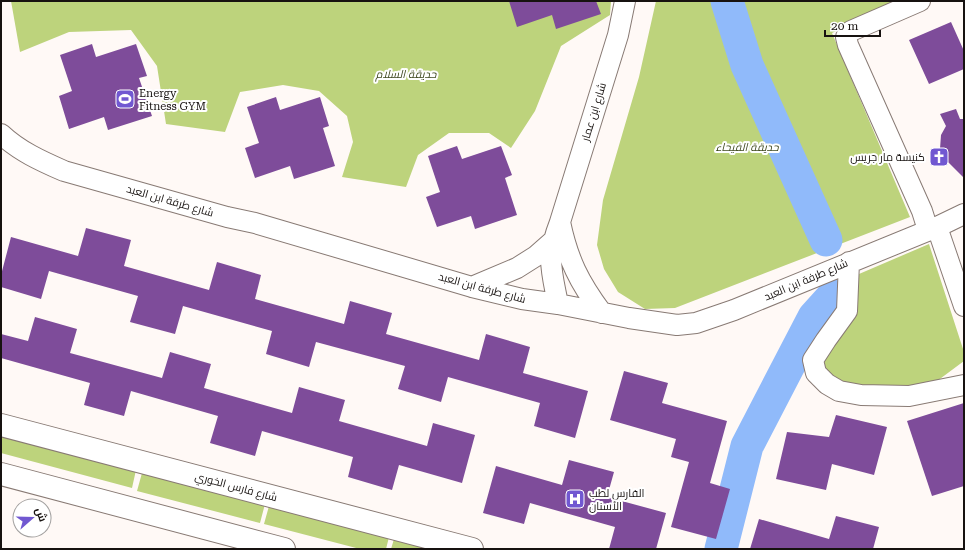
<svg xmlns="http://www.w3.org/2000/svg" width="965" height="550" viewBox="0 0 965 550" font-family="'Roboto Serif',Cairo,serif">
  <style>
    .green { fill: #bdd37c }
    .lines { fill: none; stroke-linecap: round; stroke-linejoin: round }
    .river { stroke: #90bafa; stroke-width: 33 }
    .building { fill: #7e4c9a }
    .minor-casing { stroke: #887a74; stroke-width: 22 }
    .major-casing { stroke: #887a74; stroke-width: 24 }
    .minor { stroke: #fff; stroke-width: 20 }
    .major { stroke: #fff; stroke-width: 22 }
    .labels { text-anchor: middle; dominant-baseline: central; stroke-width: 4; stroke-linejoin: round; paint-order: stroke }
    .park-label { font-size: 11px; font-style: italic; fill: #3e481f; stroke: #fff }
    .poi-label { font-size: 11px; fill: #171210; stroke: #fff; text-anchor: start }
    .street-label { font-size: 11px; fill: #171210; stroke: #fff }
  </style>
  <rect width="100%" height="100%" fill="#fff9f6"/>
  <path class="green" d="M 11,1 L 611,1 L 610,15 L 561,46 L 535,111 L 511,148 L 489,133 L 449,133 L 418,155 L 406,187 L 342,177 L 353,142 L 347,116 L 319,91 L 283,85 L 240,92 L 225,132 L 166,124 L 157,66 L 131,30 L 69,32 L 20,52 Z
    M 656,1 L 899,1 L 832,33 L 910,217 L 675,308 L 645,309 L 618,292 L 604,269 L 597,245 L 603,200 L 639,77 Z
    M 929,244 L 964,352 L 964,361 L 925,390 L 847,385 L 820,366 L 852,277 Z
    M 1,434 L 136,470 L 132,488 L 1,453 Z
    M 142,473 L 265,504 L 260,523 L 137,491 Z
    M 269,506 L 389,537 L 386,549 L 360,549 L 264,524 Z
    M 394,539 L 430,549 L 391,549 Z"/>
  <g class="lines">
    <path class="river" d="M 727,1 L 747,65 L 826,240
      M 721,549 L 747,446 L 814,317 L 833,296"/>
  </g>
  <path class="building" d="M 509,1 L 596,1 L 601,14 L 556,29 L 552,15 L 517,27 Z
    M 951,22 L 964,51 L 964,69 L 929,84 L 909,40 Z
    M 92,44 L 96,57 L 136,44 L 147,76 L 139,78 L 152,116 L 108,130 L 104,117 L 69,129 L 59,96 L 72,91 L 60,55 Z
    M 276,97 L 280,110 L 320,97 L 329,126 L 323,128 L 335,166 L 294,179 L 290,166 L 255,178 L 245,148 L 259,143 L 247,107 Z
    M 956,109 L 960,119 L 964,119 L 964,178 L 945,159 L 940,149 L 941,135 L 946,126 L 940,114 Z
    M 457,146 L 462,159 L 501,146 L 512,175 L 505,178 L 517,215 L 475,229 L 471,216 L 437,227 L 426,197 L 440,192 L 428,156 Z
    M 86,228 L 131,240 L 124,266 L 209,290 L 217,262 L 261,275 L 255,299 L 344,324 L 350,301 L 392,313 L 386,334 L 479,360 L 486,334 L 530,347 L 523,373 L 588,391 L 575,438 L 534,426 L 540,403 L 448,377 L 441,402 L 398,389 L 405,366 L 316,342 L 309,367 L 266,354 L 272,331 L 183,306 L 175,334 L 130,322 L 138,296 L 49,271 L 41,299 L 1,287 L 1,275 L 11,237 L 78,256 Z
    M 35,317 L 77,329 L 70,353 L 162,378 L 170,352 L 211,364 L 204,388 L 292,413 L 299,387 L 345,400 L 339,421 L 427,446 L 433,423 L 475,435 L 462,483 L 399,465 L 392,490 L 348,477 L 353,457 L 262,431 L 255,456 L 210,443 L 218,416 L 131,391 L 124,416 L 84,405 L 90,383 L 1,358 L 1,334 L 28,341 Z
    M 624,371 L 668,383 L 662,403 L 727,421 L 710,483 L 730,489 L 716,539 L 671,527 L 689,462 L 671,457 L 676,439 L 610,420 Z
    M 964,403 L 964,486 L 932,496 L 907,421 Z
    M 836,415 L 887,427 L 874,475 L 832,464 L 826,490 L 776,479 L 787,432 L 829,437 Z
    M 569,460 L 614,472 L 607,497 L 666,513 L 656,549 L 609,549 L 615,527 L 530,503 L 524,524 L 483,513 L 496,466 L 562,485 Z
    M 836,516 L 879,527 L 873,549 L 750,549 L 759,519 L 829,539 Z"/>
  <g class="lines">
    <g class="minor-casing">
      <path id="minor" d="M 920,1 L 851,31 L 846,37 L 848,45 L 922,211 L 928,230
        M 1,134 C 19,151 41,161 64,171 L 227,217 L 255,223 L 472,287 L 522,299 L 558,304 L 629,318 L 677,325 L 696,323 L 734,310 L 937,227 L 964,214
        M 560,222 C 568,260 579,282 602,313
        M 937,227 L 964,306
        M 849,262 L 847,311 L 826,340 L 813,360 L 816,373 L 827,384 L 839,391 L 861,395 L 909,396 L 964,385
        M 472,287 L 517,268 L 536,256 L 553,241
        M 558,304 C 551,268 546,258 560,222 L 618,35 L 625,1"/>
    </g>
    <g class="major-casing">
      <path id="major" d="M 1,425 L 472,549
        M 1,474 L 284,549"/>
    </g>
    <use href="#minor" class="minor"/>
    <use href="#major" class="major"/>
  </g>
  <defs>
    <g id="stadium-square" transform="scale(1)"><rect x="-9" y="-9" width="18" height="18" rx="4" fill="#7158d1" stroke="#fff"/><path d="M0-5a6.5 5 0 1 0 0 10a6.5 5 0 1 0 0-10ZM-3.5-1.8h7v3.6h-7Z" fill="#fff"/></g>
    <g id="church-square" transform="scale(1)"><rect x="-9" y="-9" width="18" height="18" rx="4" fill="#7158d1" stroke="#fff"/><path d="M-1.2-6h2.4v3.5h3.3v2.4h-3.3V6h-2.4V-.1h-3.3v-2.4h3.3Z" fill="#fff"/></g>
    <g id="hospital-square" transform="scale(1)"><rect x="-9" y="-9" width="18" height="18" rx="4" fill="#7158d1" stroke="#fff"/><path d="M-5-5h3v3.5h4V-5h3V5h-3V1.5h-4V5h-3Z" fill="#fff"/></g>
  </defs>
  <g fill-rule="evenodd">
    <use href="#stadium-square" x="125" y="99"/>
    <use href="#church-square" x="939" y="157"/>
    <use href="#hospital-square" x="575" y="499"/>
  </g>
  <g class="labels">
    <g class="park-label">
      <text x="406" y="74">حديقة السلام</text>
      <text x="747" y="147">حديقة الفيحاء</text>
    </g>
    <g class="poi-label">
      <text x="139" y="93">Energy<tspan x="139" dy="13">Fitness GYM</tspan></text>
      <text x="925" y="157" text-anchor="end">كنيسة مار جريس</text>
      <text x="589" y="493">الفارس لطب<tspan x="589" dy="13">الأسنان</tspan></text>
    </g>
    <g class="street-label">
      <text transform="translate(594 112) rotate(-73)">شارع ابن عمار</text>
      <text transform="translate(170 201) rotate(16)">شارع طرفة ابن العبد</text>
      <text transform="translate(806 280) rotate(-23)">شارع طرفة ابن العبد</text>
      <text transform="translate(482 288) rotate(15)">شارع طرفة ابن العبد</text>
      <text transform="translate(236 487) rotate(15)">شارع فارس الخوري</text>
    </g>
  </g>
  <rect width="965" height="550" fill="none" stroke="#171210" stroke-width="4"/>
  <g transform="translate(32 518) rotate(70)"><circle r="19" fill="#ffffff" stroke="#a2a09f"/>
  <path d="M0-3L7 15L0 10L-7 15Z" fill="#7158d1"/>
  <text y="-6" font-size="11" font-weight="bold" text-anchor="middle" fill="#171210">ش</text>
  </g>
  <path d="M825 30v6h55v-6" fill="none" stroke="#171210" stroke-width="2"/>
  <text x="831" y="30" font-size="12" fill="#171210" stroke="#ffffff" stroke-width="3" paint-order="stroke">20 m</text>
</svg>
